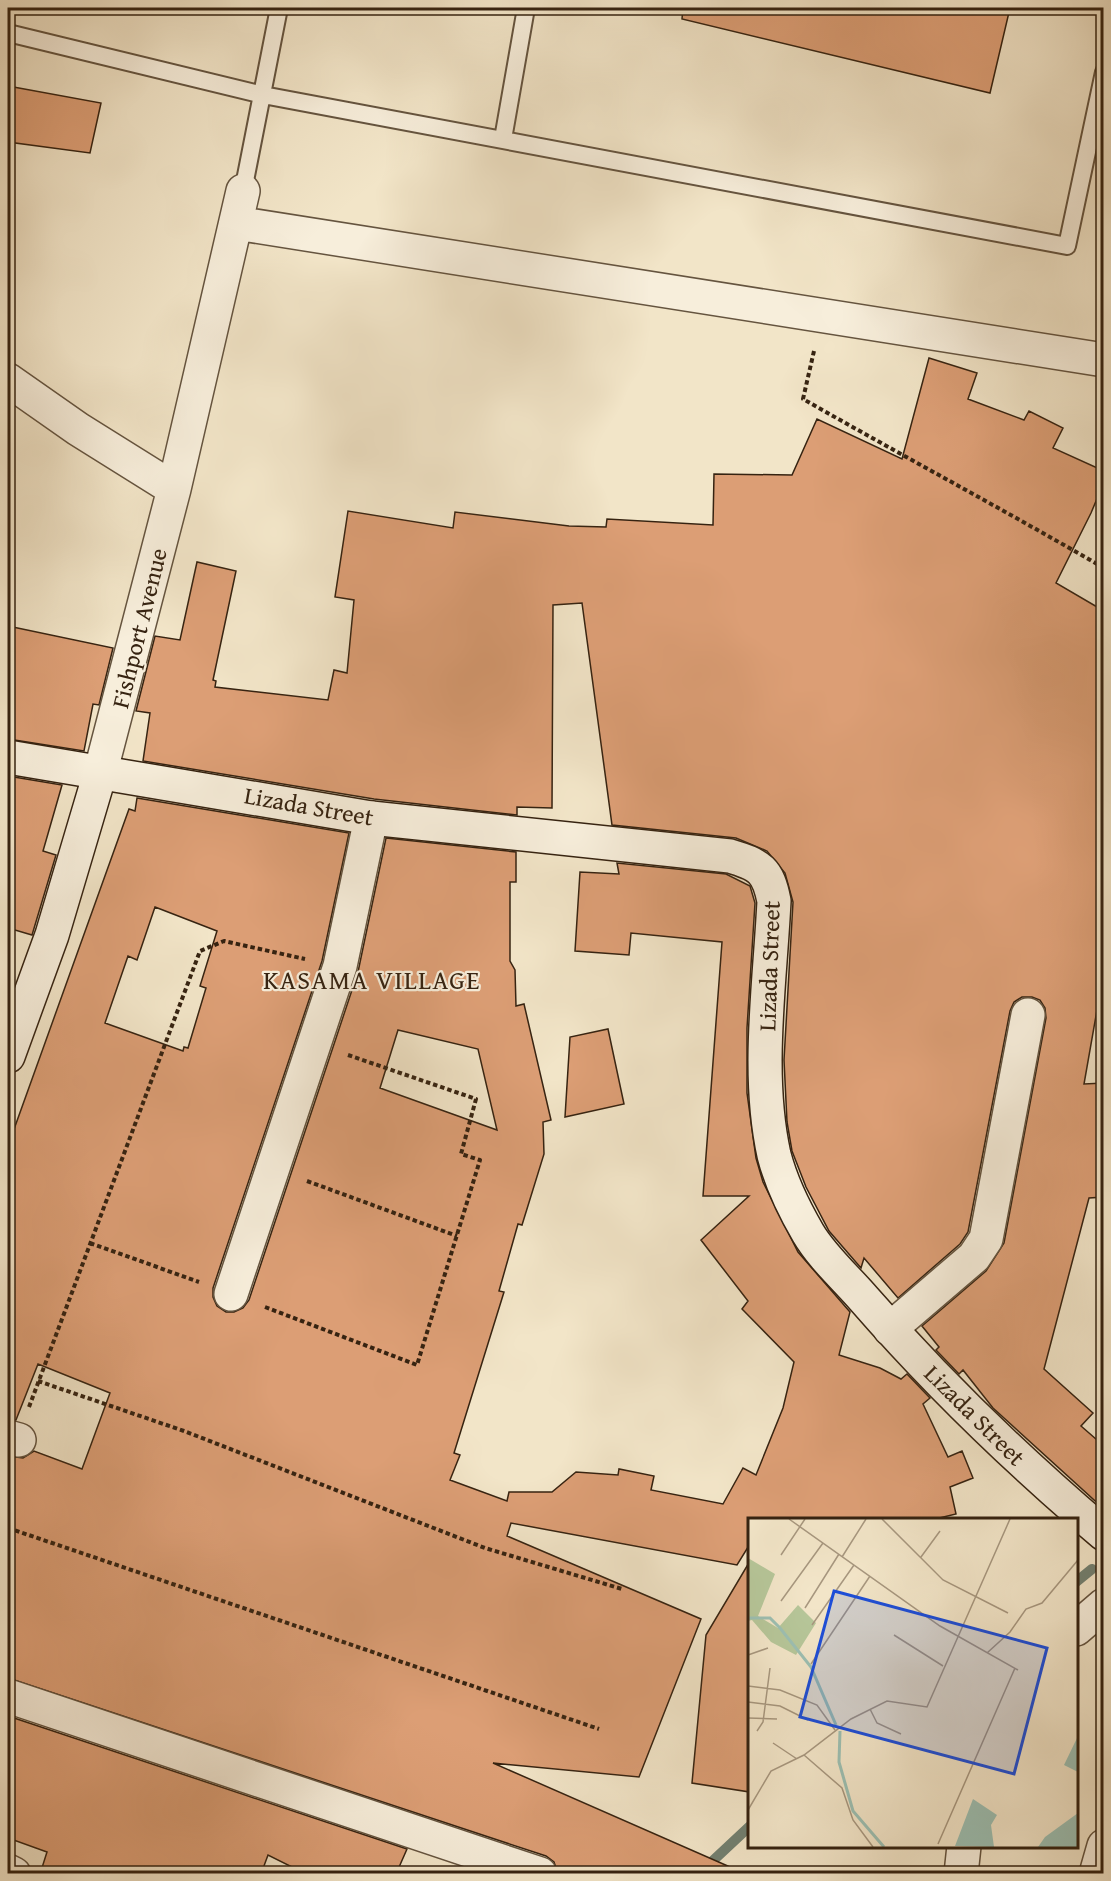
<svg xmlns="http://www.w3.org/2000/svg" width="1111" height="1881" viewBox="0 0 1111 1881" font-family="'Gentium Book Plus',serif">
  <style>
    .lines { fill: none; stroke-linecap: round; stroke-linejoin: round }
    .stream { stroke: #738172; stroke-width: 10 }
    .building { fill: #dc9e75; stroke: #362311; stroke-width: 1.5; fill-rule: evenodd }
    .lane-casing { stroke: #65543f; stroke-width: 20 }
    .street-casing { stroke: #65543f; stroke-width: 36 }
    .secondary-casing { stroke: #362311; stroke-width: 36 }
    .path { stroke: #362311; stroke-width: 4; stroke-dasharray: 4.5 3; stroke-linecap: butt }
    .lane { stroke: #f7eedb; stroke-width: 16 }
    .street { stroke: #f7eedb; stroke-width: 33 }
    .secondary { stroke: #f7eedb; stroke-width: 33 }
    .labels { text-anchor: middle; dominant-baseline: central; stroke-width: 4.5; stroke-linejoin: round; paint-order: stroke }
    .street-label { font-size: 24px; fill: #362311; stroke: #f7eedb }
    .neighbourhood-label { font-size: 26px; letter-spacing: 1.5px; fill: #362311; stroke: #f7eedb }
    .inset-river { fill: none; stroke: #9cbfb2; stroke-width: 3 }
    .inset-road { fill: none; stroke: #a7977f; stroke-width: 1.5 }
    .view { fill: #1d4ed8; fill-opacity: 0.15; stroke: #1d4ed8; stroke-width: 3 }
    .inset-edge { fill: none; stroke: #362311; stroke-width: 3 }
  </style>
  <rect width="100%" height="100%" fill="#f2e5c8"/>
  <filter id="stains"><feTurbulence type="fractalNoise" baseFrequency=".00333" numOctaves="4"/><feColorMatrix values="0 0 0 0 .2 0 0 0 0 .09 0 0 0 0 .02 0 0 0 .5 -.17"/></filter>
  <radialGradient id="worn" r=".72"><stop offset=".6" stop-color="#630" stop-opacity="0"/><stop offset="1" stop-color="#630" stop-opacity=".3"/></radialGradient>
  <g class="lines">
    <path class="stream" d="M 1076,1582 L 1092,1569
      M 704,1869 L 750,1826"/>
  </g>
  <path class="building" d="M 683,8 L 1010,8 L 990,93 L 682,19 Z
    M 8,86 L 101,103 L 90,153 L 8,142 Z
    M 929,358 L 977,373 L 968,399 L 1024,420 L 1029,411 L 1063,428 L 1053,448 L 1104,471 L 1104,482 L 1091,513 L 1056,583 L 1104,611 L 1104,964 L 1097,965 L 1102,1010 L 1097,1010 L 1084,1084 L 1104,1083 L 1104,1197 L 1089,1198 L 1044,1369 L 1093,1413 L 1081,1426 L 1104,1446 L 1104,1509 L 993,1408 L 963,1370 L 959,1374 L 936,1350 L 939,1347 L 922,1326 L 986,1271 L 1004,1243 L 1046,1018 L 1045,1008 L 1040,1000 L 1032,997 L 1022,997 L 1014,1002 L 1010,1011 L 968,1232 L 960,1244 L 898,1298 L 864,1258 L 861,1268 L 829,1231 L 806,1187 L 792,1151 L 787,1122 L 784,1060 L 793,902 L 785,873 L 767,851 L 736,838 L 612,825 L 582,603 L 553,605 L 552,808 L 517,807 L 517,815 L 374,799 L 143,761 L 150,713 L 136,711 L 155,636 L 180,640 L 197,562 L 236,571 L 213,680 L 216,681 L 215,687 L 328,700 L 334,670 L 347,673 L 354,600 L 335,597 L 348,511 L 453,528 L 455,512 L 569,526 L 606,527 L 607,519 L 713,525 L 714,474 L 792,475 L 817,419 L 902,459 Z
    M 8,626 L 113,648 L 99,705 L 93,704 L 84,751 L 8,739 Z
    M 8,776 L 62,785 L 43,851 L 56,855 L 32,935 L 8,928 Z
    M 137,798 L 349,833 L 322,961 L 213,1288 L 213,1297 L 217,1306 L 226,1312 L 234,1312 L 243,1308 L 249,1300 L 358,972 L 386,838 L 516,852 L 516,882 L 510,882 L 510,961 L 515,970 L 516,1006 L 524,1004 L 551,1120 L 543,1122 L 544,1154 L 522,1225 L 518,1224 L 499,1291 L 504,1292 L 454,1453 L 460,1455 L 450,1480 L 507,1501 L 509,1492 L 552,1492 L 576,1472 L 618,1475 L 619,1469 L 654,1476 L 651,1490 L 723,1504 L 743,1468 L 756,1475 L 783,1408 L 794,1362 L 742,1309 L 748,1301 L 701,1240 L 749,1196 L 703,1196 L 722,942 L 631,933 L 629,955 L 575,951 L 580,872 L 619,874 L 617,863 L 726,874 L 750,886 L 755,903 L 747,1028 L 747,1093 L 756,1158 L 763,1182 L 798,1252 L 850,1312 L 839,1355 L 880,1368 L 901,1379 L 907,1374 L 930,1398 L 923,1404 L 948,1457 L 962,1451 L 973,1478 L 950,1487 L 956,1514 L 931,1520 L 750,1520 L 750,1544 L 737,1565 L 511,1523 L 507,1536 L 701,1619 L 639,1777 L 493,1763 L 746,1874 L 558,1874 L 554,1862 L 546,1856 L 8,1678 L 8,1456 L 23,1458 L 34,1451 L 82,1469 L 110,1393 L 38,1364 L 16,1420 L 8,1419 L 8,1146 L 129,809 L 135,811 ZM 155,907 L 217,931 L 200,986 L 206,988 L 188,1048 L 184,1047 L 183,1051 L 105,1023 L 128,956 L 137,960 ZM 398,1030 L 478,1049 L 497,1130 L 380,1088 Z
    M 608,1029 L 624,1104 L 565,1117 L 570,1037 Z
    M 750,1561 L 750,1792 L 692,1783 L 706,1635 Z
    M 8,1716 L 407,1849 L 396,1874 L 306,1874 L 268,1855 L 261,1874 L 40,1874 L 47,1852 L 8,1838 Z"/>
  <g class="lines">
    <g class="lane-casing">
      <path id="lane" d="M 8,33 L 263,95 L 1067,246 L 1104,72
        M 503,139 L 526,8
        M 243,191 L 279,8"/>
    </g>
    <g class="street-casing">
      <path id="street" d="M 236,223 L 1104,360
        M 8,380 L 78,429 L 174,489
        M 101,770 L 174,489 L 243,191
        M 231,1294 L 340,966 L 371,818
        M 890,1329 L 974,1257 L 986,1239 L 1028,1015
        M 8,1437 L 19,1440
        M 1076,1629 L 1104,1605
        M 8,1696 L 540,1874
        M 8,1871 L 14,1874
        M 961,1874 L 964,1846
        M 1096,1874 L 1104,1846"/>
    </g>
    <g class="secondary-casing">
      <path id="secondary" d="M 8,757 L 371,818 L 730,856 C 760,865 768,870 774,901 C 770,984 756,1073 774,1155 C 781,1182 794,1209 808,1233 C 822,1257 846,1278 864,1299 C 938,1384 1018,1461 1104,1534
        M 8,1056 L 52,935 L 101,770"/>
    </g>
    <path class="path" d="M 814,351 L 803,399 C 903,456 1004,510 1104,568
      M 307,1181 L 457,1236
      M 90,1243 L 199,1282
      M 265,1307 L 417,1365 L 480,1160 L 461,1154 L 476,1099 L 348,1055
      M 38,1381 L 184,1431 L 485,1548 L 622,1589
      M 29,1407 L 200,951 L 224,941 L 305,959
      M 8,1528 L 599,1729"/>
    <use href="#lane" class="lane"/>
    <use href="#street" class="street"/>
    <use href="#secondary" class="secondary"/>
  </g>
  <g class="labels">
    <g class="street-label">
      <text transform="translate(139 628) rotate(-76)">Fishport Avenue</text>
      <text transform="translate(309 806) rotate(10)">Lizada Street</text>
      <text transform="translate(769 966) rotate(-88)">Lizada Street</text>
      <text transform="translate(975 1415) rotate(45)">Lizada Street</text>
    </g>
    <g class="neighbourhood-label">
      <text x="372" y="979">KASAMA VILLAGE</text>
    </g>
  </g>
  <g transform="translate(748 1518)">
    <rect width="330" height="330" fill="#f2e5c8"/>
    <path d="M 0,40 L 27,56 L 10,98 L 30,110 L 50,87 L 68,105 L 48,137 L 23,124 L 4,102 L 0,103 Z" fill="#b6c699"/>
    <path d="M 330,218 L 330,254 L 316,247 ZM 225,281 L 249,297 L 243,307 L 246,329 L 207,328 ZM 330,295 L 330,329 L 290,329 L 297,319 Z" fill="#9cbfb2"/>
    <path class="inset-river" d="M 0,100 L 22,100 L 32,110 L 63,149 L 88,207M 92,213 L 91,244 L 105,293 L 136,329"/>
    <path class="inset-road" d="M 41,1 L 192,108 L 270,152M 134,1 L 195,62 L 260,95M 33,37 L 57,1M 94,39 L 118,1M 173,39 L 192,13M 33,83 L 75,25M 57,90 L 91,36M 64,107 L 106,47M 146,117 L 195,148M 239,135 L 262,114 L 278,91 L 294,85 L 330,42M 0,137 L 20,130M 63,146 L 122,58M 0,168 L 32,172 L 69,187 L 87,212M 0,184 L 32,188 L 60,202M 122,191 L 129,205 L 153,216M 0,200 L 29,201M 9,213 L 15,204 L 22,150M 25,225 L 49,241M 56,237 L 94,270 L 105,302 L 125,329M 0,292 L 23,253 L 56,237 L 103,201 L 139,183 L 179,189 L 262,1M 190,326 L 267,150"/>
    <path class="view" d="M 86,73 L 299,130 L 266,256 L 52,199 Z"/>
    <rect width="330" height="330" class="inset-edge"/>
  </g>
  <rect width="1111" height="1881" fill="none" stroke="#f2e5c8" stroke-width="30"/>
  <rect x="9" y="9" width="1093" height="1863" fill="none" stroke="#362311" stroke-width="3"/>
  <rect x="15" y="15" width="1081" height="1851" fill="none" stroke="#362311" stroke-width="1.5"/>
  <rect width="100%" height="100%" filter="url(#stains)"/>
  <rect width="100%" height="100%" fill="url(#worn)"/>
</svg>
